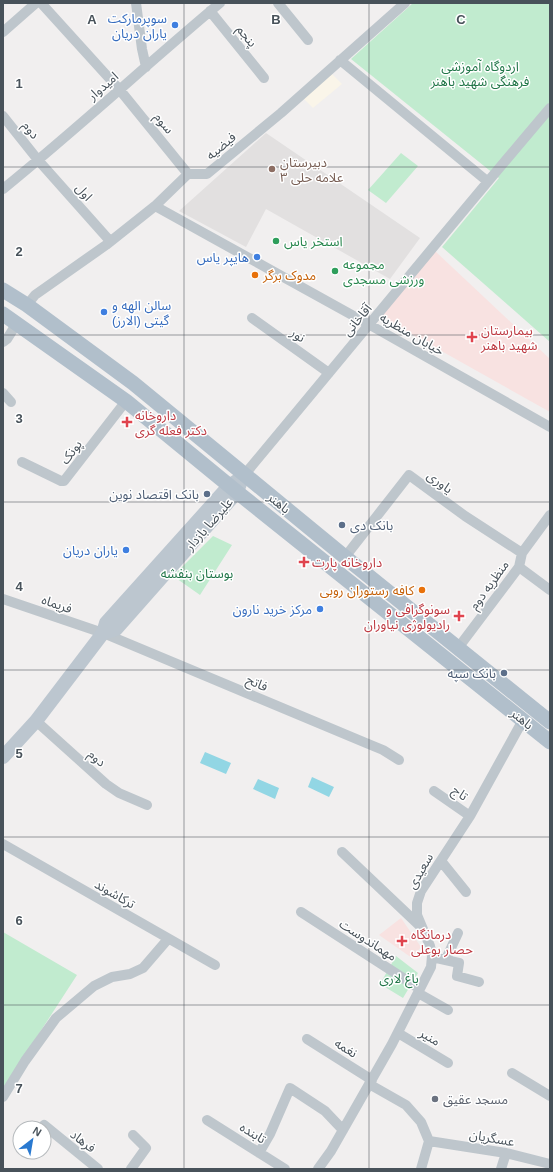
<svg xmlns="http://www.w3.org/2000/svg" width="553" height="1172" viewBox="0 0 553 1172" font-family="Arial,'Noto Sans Arabic',sans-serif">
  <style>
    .commercial { fill: #faf5e9 }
    .education { fill: #e2e0e0 }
    .medical { fill: #f8e2e1 }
    .green { fill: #c1ebcf }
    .water { fill: #92d6e4 }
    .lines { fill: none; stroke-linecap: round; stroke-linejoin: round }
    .minor { stroke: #bec6cc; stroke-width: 10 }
    .secondary { stroke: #bcc6cf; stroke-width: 14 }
    .primary { stroke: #b1bfcb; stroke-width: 15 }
    .grid { fill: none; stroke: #48525a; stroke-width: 1; stroke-opacity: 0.55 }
    .shop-dot { fill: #3f7fe0; stroke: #fff; stroke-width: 1.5 }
    .education-dot { fill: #8d6e63; stroke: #fff; stroke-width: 1.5 }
    .leisure-dot { fill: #2e9e5b; stroke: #fff; stroke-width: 1.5 }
    .food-dot { fill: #e8710a; stroke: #fff; stroke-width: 1.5 }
    .health-dot { fill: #e0444e; stroke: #fff; stroke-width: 1.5 }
    .service-dot { fill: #5c6f8a; stroke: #fff; stroke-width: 1.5 }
    .worship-dot { fill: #6b7280; stroke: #fff; stroke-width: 1.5 }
    .labels { text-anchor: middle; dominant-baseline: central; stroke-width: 3; stroke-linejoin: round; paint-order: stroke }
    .shop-label { font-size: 13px; fill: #366cbe; stroke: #fff; text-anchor: end }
    .street-label { font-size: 13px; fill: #48525a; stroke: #fff }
    .park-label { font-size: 13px; fill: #1f7547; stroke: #fff }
    .education-label { font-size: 13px; fill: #785e54; stroke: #fff; text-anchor: start }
    .leisure-label { font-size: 13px; fill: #27864d; stroke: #fff; text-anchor: start }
    .food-label { font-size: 13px; fill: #c56008; stroke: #fff; text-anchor: start }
    .health-label { font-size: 13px; fill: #be3a42; stroke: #fff; text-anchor: start }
    .service-label { font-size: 13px; fill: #4e5e75; stroke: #fff; text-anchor: end }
    .worship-label { font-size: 13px; fill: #5b616d; stroke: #fff; text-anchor: start }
    .grid-label { font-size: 13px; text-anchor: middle; font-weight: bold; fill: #48525a; stroke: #fff; stroke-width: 3; stroke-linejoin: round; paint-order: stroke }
  </style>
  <rect width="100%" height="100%" fill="#f1efef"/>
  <path class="commercial" d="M 330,72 L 342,84 L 313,108 L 301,96 Z"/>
  <path class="education" d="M 266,133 L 420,238 L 390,279 L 266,209 L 246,247 L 179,211 Z"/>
  <path class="medical" d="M 435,251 L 550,359 L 550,412 L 379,316 Z
    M 401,918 L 421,947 L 412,958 L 379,935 Z"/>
  <path class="green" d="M 413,3 L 550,3 L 550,342 L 442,247 L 499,178 L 351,59 Z
    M 401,153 L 418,166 L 386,203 L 368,190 Z
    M 213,536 L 232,545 L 200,595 L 173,576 Z
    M 3,932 L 77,975 L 3,1089 Z
    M 396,956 L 418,973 L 403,998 L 380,984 Z"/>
  <path class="water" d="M 205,752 L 231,763 L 226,774 L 200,763 Z
    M 312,777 L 334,787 L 329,797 L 308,787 Z
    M 258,779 L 279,788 L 275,799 L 253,789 Z"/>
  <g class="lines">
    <path class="minor" d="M 41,3 L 119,89 L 188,174
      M 136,3 L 142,49 L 146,67
      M 278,3 L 308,40
      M 210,11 L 264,78
      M 3,32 L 36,3
      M 340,60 L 487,181
      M 3,116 L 38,160 L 110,241
      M 3,189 C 77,129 147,64 220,3
      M 155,206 L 370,325 L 550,427
      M 27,305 L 35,295 L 106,245 L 155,206 L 188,174 L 207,174 L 281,113 L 405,3
      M 252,318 L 329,373
      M 3,342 L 7,339 L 17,323
      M 3,393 L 11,402
      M 22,462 L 61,481 L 64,481 L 126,401
      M 245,474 C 347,352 447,229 550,108
      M 345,557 L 409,475 L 465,516 L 522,553
      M 519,567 L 550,590
      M 3,599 L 103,633 L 366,743 L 383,750 L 399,760
      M 458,648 L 519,567 L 522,553 L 550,515
      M 36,721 L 106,784 L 119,793 L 147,805
      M 434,791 L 470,816
      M 3,844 L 215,965
      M 342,852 L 420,926
      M 441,861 L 466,892
      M 301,912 L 420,989
      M 432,957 L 459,963 L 457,976 L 479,982
      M 446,959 L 458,933
      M 418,993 L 448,1010
      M 398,1033 L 448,1063
      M 307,1039 L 372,1080
      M 512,1073 L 550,1096
      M 369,1084 L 406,1105 L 421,1122 L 429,1141 L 421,1169
      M 3,1097 L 25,1061 L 56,1018 L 94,986 L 112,977 L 130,974 L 143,968 L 168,939
      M 207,1120 L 285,1169
      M 41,1128 L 44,1125 L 98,1169
      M 429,1141 L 506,1153 L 550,1164
      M 259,1153 L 270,1134 L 290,1088 L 325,1111 L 343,1130
      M 131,1169 L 146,1148 L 133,1135
      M 318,1169 L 331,1151 L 392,1044 L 431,967 L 432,956 L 430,946 L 417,915 L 417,903 L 421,891 L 470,816 L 523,720
      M 501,1169 L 506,1153"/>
    <path class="secondary" d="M 103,633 L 106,623 L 229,486 L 238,480
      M 3,757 L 36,721 L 103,633 L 116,629 L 237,492 L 242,478 L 245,474"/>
    <path class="primary" d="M 3,290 L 27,305 L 133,383 L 345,557 L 550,722
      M 3,314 L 126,401 L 237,492 L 550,742"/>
  </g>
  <path class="grid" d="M 184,3 L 184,1169M 369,3 L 369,1169M 3,167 L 550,167M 3,335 L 550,335M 3,502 L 550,502M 3,670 L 550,670M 3,837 L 550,837M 3,1005 L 550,1005"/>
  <g class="shop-dot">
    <circle cx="175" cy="25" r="4"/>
    <circle cx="257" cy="257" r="4"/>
    <circle cx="104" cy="312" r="4"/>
    <circle cx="126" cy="550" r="4"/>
    <circle cx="320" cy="609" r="4"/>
  </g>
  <circle class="education-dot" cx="272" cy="169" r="4"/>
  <g class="leisure-dot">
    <circle cx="276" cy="241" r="4"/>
    <circle cx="335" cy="271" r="4"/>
  </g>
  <g class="food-dot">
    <circle cx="255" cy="275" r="4"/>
    <circle cx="422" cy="590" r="4"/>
  </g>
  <g class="health-dot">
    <path d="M470 331h4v4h4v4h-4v4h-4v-4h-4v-4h4z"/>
    <path d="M125 416h4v4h4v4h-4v4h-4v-4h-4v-4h4z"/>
    <path d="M302 556h4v4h4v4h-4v4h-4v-4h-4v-4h4z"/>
    <path d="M457 610h4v4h4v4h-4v4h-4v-4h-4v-4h4z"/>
    <path d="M400 935h4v4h4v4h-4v4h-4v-4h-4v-4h4z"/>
  </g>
  <g class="service-dot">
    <circle cx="207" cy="494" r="4"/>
    <circle cx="342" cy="525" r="4"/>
    <circle cx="504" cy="673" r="4"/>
  </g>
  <circle class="worship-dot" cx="435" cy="1099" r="4"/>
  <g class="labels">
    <g class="shop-label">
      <text x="167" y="18">سوپرمارکت<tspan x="167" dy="15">یاران دریان</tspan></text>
      <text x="249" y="257">هایپر یاس</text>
      <text x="112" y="305" text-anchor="start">سالن الهه و<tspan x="112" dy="15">گیتی (الارز)</tspan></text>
      <text x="118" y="550">یاران دریان</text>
      <text x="312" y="609">مرکز خرید نارون</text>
    </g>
    <g class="street-label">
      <text transform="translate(247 36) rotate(51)">پنجم</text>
      <text transform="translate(103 86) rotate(-41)">امیدوار</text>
      <text transform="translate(164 123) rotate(51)">سوم</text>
      <text transform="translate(31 130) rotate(52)">دوم</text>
      <text transform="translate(221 146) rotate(-40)">فیضیه</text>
      <text transform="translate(84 192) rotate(48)">اول</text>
      <text transform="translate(357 320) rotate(-50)">آقاخانی</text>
      <text transform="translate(412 334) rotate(30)">خیابان منظریه</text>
      <text transform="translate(298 335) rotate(35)">نور</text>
      <text transform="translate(71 452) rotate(-53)">پونک</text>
      <text transform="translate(440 482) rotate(36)">یاوری</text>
      <text transform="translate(279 503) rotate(39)">باهنر</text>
      <text transform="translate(209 524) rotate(-49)">علیرضا بازدار</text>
      <text transform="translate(489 585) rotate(-54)">منظریه دوم</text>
      <text transform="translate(57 604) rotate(19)">فریماه</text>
      <text transform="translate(257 683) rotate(23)">فاتح</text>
      <text transform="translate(522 719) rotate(39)">باهنر</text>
      <text transform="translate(97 758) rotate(42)">دوم</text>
      <text transform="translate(460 793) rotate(35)">تاج</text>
      <text transform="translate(420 871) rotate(-60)">سعیدی</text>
      <text transform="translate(115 894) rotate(30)">ترکاشوند</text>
      <text transform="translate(368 940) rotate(33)">مهماندوست</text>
      <text transform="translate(430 1037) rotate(31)">منیر</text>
      <text transform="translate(346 1048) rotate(32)">نغمه</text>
      <text transform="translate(253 1133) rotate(32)">تابنده</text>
      <text transform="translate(492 1138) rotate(10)">عسگریان</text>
      <text transform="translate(83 1141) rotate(38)">فرهاد</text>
    </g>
    <g class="park-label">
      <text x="480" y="66">اردوگاه آموزشی<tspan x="480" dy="15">فرهنگی شهید باهنر</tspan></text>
      <text x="197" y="573">بوستان بنفشه</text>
      <text x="399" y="978">باغ لاری</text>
    </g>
    <g class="education-label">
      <text x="280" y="162">دبیرستان<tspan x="280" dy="15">علامه حلی ۳</tspan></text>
    </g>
    <g class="leisure-label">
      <text x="284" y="241">استخر یاس</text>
      <text x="343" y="264">مجموعه<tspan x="343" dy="15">ورزشی مسجدی</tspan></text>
    </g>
    <g class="food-label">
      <text x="263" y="275">مدوک برگر</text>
      <text x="414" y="590" text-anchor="end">کافه رستوران روبی</text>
    </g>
    <g class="health-label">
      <text x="481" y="330">بیمارستان<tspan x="481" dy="15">شهید باهنر</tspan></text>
      <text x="135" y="415">داروخانه<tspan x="135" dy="15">دکتر فعله گری</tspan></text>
      <text x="312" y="562">داروخانه پارت</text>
      <text x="450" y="609" text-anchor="end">سونوگرافی و<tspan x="450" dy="15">رادیولوژی نیاوران</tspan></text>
      <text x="411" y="934">درمانگاه<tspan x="411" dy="15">حصار بوعلی</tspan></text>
    </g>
    <g class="service-label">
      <text x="199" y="494">بانک اقتصاد نوین</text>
      <text x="350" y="525" text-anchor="start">بانک دی</text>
      <text x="496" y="673">بانک سپه</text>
    </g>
    <g class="worship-label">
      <text x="443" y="1099">مسجد عقیق</text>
    </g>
  </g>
  <g class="grid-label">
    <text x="92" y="24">A</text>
    <text x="276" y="24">B</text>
    <text x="461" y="24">C</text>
    <text x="19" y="88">1</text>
    <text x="19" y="256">2</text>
    <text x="19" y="423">3</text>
    <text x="19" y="591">4</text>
    <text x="19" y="758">5</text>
    <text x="19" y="925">6</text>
    <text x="19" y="1093">7</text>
  </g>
  <rect width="553" height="1172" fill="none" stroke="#48525a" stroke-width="8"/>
  <g transform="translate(32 1140) rotate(31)"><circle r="19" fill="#ffffff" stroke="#b6babd"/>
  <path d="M0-3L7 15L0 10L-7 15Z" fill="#2979d0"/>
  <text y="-6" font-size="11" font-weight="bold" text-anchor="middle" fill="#48525a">N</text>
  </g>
</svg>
